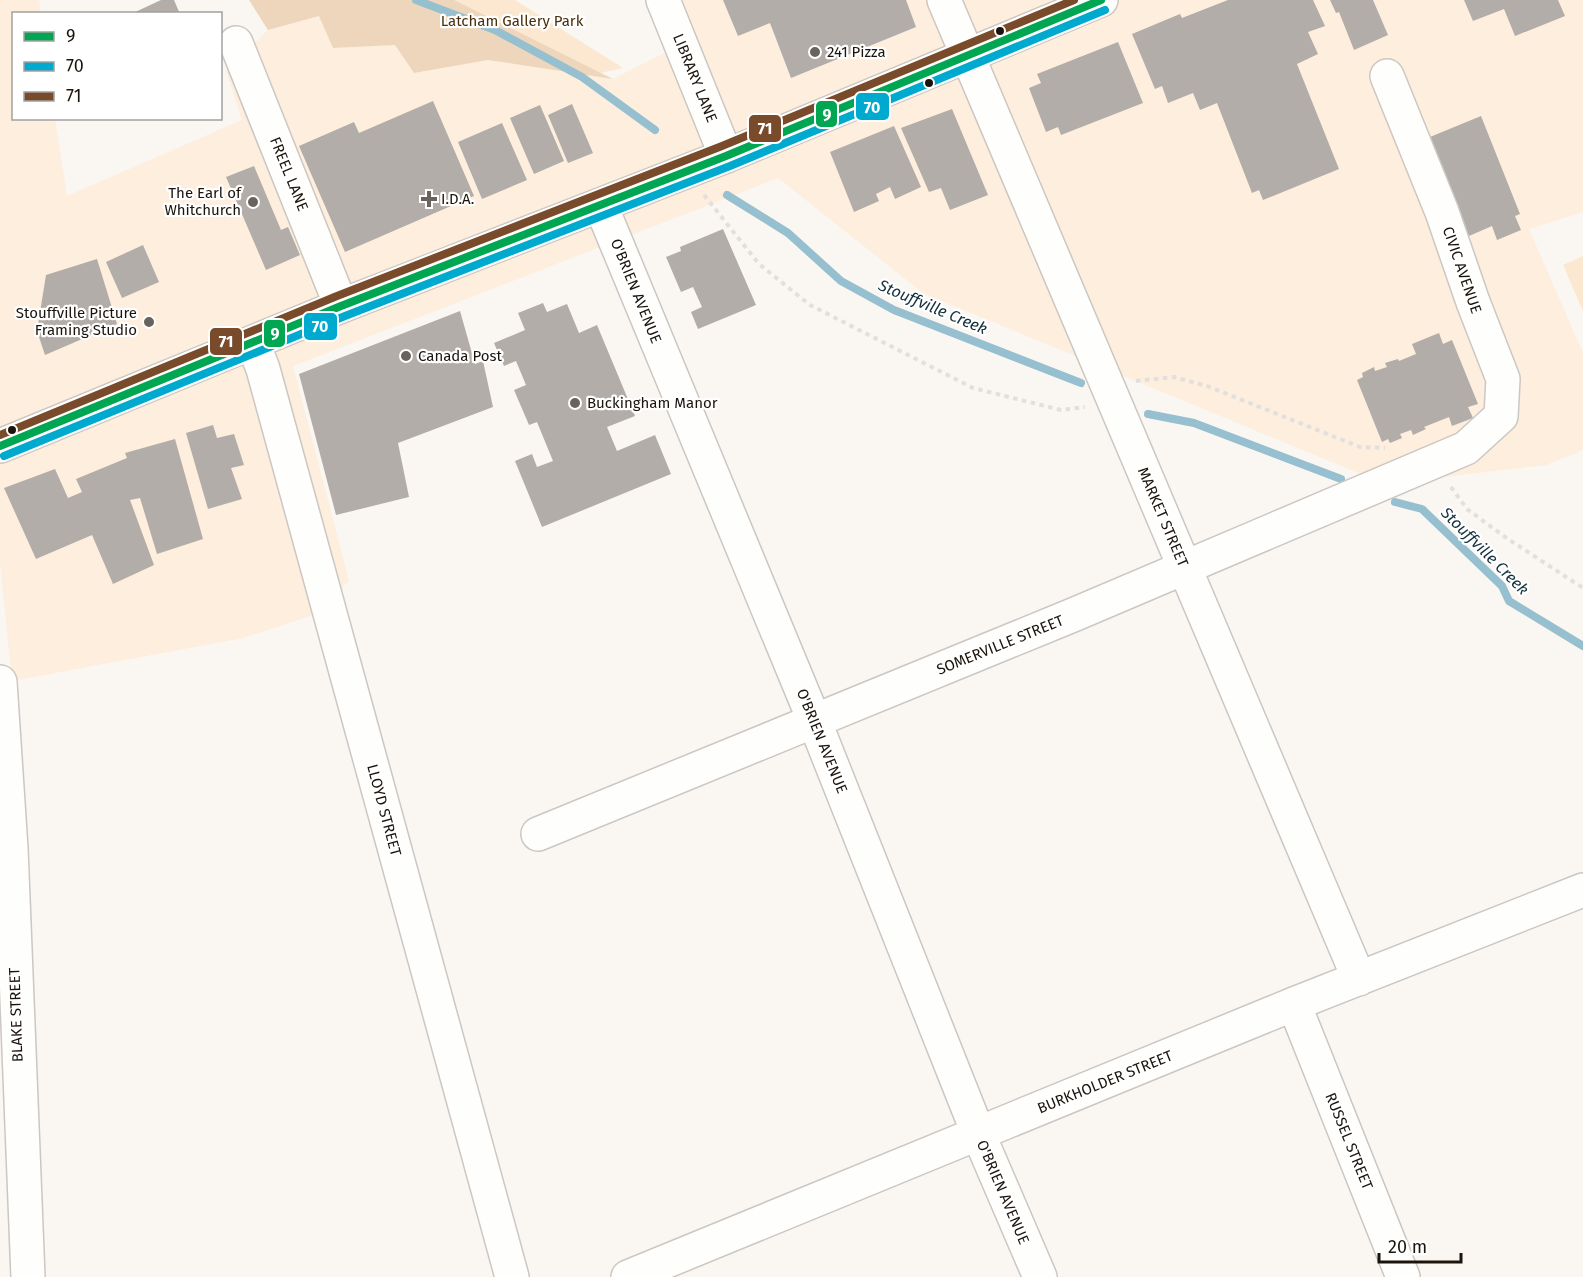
<svg xmlns="http://www.w3.org/2000/svg" width="1583" height="1277" viewBox="0 0 1583 1277" font-family="'Fira Sans',sans-serif">
  <style>
    .built { fill: #fdeedd }
    .green { fill: #fce8d0 }
    .forest { fill: #edd6bc }
    .lines { fill: none; stroke-linecap: round; stroke-linejoin: round }
    .stream { stroke: #96bfd0; stroke-width: 8 }
    .building { fill: #b2ada8 }
    .minor-casing { stroke: #ccc7c2; stroke-width: 36 }
    .major-casing { stroke: #ccc7c2; stroke-width: 36 }
    .path { stroke: #e1e0de; stroke-width: 4; stroke-dasharray: 4.5 4.5; stroke-linecap: butt }
    .minor { stroke: #fefefd; stroke-width: 33 }
    .major { stroke: #fefefd; stroke-width: 33 }
    .bus-1-casing { stroke: #fff; stroke-width: 12 }
    .bus-2-casing { stroke: #fff; stroke-width: 12 }
    .bus-3-casing { stroke: #fff; stroke-width: 12 }
    .bus-1 { stroke: #00a651; stroke-width: 8 }
    .bus-2 { stroke: #00a9ce; stroke-width: 8 }
    .bus-3 { stroke: #7a4b2a; stroke-width: 8 }
    .bus-dot { fill: #1a140c; stroke: #fff; stroke-width: 2 }
    .poi-dot { fill: #68635c; stroke: #fff; stroke-width: 2 }
    .labels { text-anchor: middle; dominant-baseline: central; stroke-width: 4.5; stroke-linejoin: round; paint-order: stroke }
    .park-label { font-size: 15px; fill: #492f0b; stroke: #fff }
    .poi-label { font-size: 15px; fill: #1a140c; stroke: #fff; text-anchor: start }
    .street-label { font-size: 15px; fill: #1a140c; stroke: #fff }
    .water-label { font-size: 16px; font-style: italic; fill: #13313c; stroke: #fff }
    .line-badge { stroke: #fff; stroke-width: 2 }
    .badge-label { font-size: 16px; text-anchor: middle; font-weight: bold; fill: #fff }
  </style>
  <rect width="100%" height="100%" fill="#faf6f2"/>
  <path class="built" d="M 0,0 L 39,0 L 41,13 L 14,14 L 14,118 L 55,119 L 67,196 L 242,120 L 226,71 L 268,30 L 320,16 L 333,48 L 395,45 L 414,73 L 488,60 L 613,79 L 696,37 L 683,0 L 1583,0 L 1583,212 L 1529,229 L 1583,353 L 1583,450 L 1546,465 L 1385,484 L 923,293 L 778,178 L 293,366 L 349,581 L 313,615 L 243,638 L 12,681 L 0,564 Z"/>
  <path class="green" d="M 423,0 L 515,0 L 623,68 L 582,77 Z
    M 1583,256 L 1583,311 L 1563,265 Z"/>
  <path class="forest" d="M 249,0 L 454,0 L 613,79 L 488,60 L 414,73 L 395,45 L 333,48 L 319,16 L 268,30 Z"/>
  <g class="lines">
    <path class="stream" d="M 416,0 L 495,30 L 582,77 L 655,130
      M 727,195 L 788,233 L 841,281 L 894,310 L 1081,383
      M 1148,414 L 1194,423 L 1341,479
      M 1395,502 L 1422,509 L 1502,586 L 1509,601 L 1583,646"/>
  </g>
  <path class="building" d="M 161,0 L 174,0 L 180,14 L 131,14 Z
    M 723,0 L 906,0 L 916,27 L 791,78 L 770,23 L 738,36 Z
    M 1228,0 L 1313,0 L 1325,26 L 1308,32 L 1318,54 L 1297,64 L 1339,169 L 1263,200 L 1259,190 L 1252,193 L 1217,103 L 1200,110 L 1193,93 L 1168,103 L 1162,86 L 1155,89 L 1132,34 L 1180,14 L 1182,18 Z
    M 1330,0 L 1373,0 L 1388,35 L 1354,50 L 1339,12 L 1336,13 Z
    M 1464,0 L 1558,0 L 1565,16 L 1515,36 L 1504,9 L 1473,21 Z
    M 1118,42 L 1143,103 L 1061,135 L 1058,127 L 1046,132 L 1029,88 L 1041,83 L 1037,74 Z
    M 433,101 L 474,196 L 345,252 L 299,146 L 354,122 L 359,133 Z
    M 572,104 L 593,153 L 568,163 L 548,115 Z
    M 540,105 L 564,161 L 534,174 L 510,118 Z
    M 952,109 L 988,195 L 950,210 L 941,188 L 929,192 L 901,128 Z
    M 1481,116 L 1520,214 L 1515,216 L 1521,230 L 1497,240 L 1492,226 L 1469,236 L 1430,137 Z
    M 502,123 L 527,180 L 482,199 L 458,142 Z
    M 894,126 L 921,187 L 895,199 L 890,187 L 876,194 L 879,201 L 854,212 L 830,152 Z
    M 254,166 L 281,230 L 288,227 L 300,255 L 266,270 L 226,177 Z
    M 723,229 L 756,305 L 698,329 L 691,312 L 702,307 L 693,287 L 681,292 L 666,257 L 681,251 L 680,247 Z
    M 143,245 L 159,282 L 122,298 L 106,262 Z
    M 97,259 L 117,324 L 45,355 L 37,331 L 46,275 Z
    M 543,303 L 547,312 L 567,304 L 579,333 L 597,325 L 635,416 L 607,427 L 617,451 L 655,435 L 671,474 L 542,527 L 515,461 L 532,454 L 537,467 L 553,461 L 537,422 L 529,425 L 514,390 L 526,385 L 516,361 L 504,366 L 494,343 L 525,330 L 518,313 Z
    M 460,311 L 475,364 L 483,361 L 493,407 L 398,443 L 409,497 L 336,515 L 299,374 Z
    M 1439,333 L 1443,344 L 1452,340 L 1478,404 L 1468,407 L 1473,418 L 1452,426 L 1449,417 L 1424,427 L 1426,429 L 1413,435 L 1411,430 L 1400,434 L 1402,438 L 1390,443 L 1388,439 L 1382,442 L 1357,380 L 1363,377 L 1362,373 L 1374,367 L 1375,371 L 1387,367 L 1385,363 L 1398,359 L 1399,361 L 1416,354 L 1412,344 Z
    M 213,425 L 217,438 L 234,434 L 244,465 L 231,468 L 242,499 L 208,509 L 186,433 Z
    M 175,439 L 203,539 L 157,554 L 140,498 L 130,500 L 154,565 L 113,584 L 92,535 L 36,559 L 4,488 L 55,469 L 68,498 L 82,492 L 76,479 L 127,458 L 125,453 Z"/>
  <g class="lines">
    <g class="minor-casing">
      <path id="minor" d="M 663,0 L 726,156
        M 944,0 L 1359,979
        M 236,43 L 341,306
        M 601,206 L 814,720 L 978,1133 L 1040,1277
        M 253,343 L 263,369 L 512,1277
        M 0,682 L 11,848 L 28,1277
        M 538,834 L 1073,615 L 1466,448 L 1501,416 L 1503,379 L 1473,302 L 1442,212 L 1387,76
        M 1294,1004 L 1403,1277
        M 628,1277 L 1294,1004 L 1583,890"/>
    </g>
    <g class="major-casing">
      <path id="major" d="M 0,446 L 341,306 L 726,156 L 1101,0"/>
    </g>
    <path class="path" d="M 704,195 L 759,264 L 810,305 L 973,388 L 1061,410 L 1085,407
      M 1136,381 L 1174,377 L 1207,386 L 1360,447 L 1385,448
      M 1451,487 L 1467,509 L 1505,537 L 1583,588"/>
    <use href="#minor" class="minor"/>
    <use href="#major" class="major"/>
    <g class="bus-1-casing">
      <path id="bus-1" d="M 0,446 L 341,306 L 726,156 L 1101,0"/>
    </g>
    <g class="bus-2-casing">
      <path id="bus-2" d="M 4,456 L 345,316 L 730,166 L 1105,10"/>
    </g>
    <g class="bus-3-casing">
      <path id="bus-3" d="M 0,435 L 337,296 L 722,146 L 1074,0"/>
    </g>
    <use href="#bus-1" class="bus-1"/>
    <use href="#bus-2" class="bus-2"/>
    <use href="#bus-3" class="bus-3"/>
  </g>
  <g class="bus-dot">
    <circle cx="1000" cy="31" r="5"/>
    <circle cx="929" cy="83" r="5"/>
    <circle cx="12" cy="430" r="5"/>
  </g>
  <g class="poi-dot">
    <circle cx="815" cy="52" r="6"/>
    <path d="M426 190h6v6h6v6h-6v6h-6v-6h-6v-6h6z"/>
    <circle cx="253" cy="202" r="6"/>
    <circle cx="149" cy="322" r="6"/>
    <circle cx="406" cy="356" r="6"/>
    <circle cx="575" cy="403" r="6"/>
  </g>
  <g class="labels">
    <g class="park-label">
      <text x="512" y="21">Latcham Gallery Park</text>
    </g>
    <g class="poi-label">
      <text x="827" y="52">241 Pizza</text>
      <text x="241" y="193" text-anchor="end">The Earl of<tspan x="241" dy="17">Whitchurch</tspan></text>
      <text x="441" y="199">I.D.A.</text>
      <text x="137" y="313" text-anchor="end">Stouffville Picture<tspan x="137" dy="17">Framing Studio</tspan></text>
      <text x="418" y="356">Canada Post</text>
      <text x="587" y="403">Buckingham Manor</text>
    </g>
    <g class="street-label">
      <text transform="translate(695 78) rotate(68)">LIBRARY LANE</text>
      <text transform="translate(289 174) rotate(68)">FREEL LANE</text>
      <text transform="translate(1462 270) rotate(71)">CIVIC AVENUE</text>
      <text transform="translate(636 291) rotate(68)">O'BRIEN AVENUE</text>
      <text transform="translate(1163 517) rotate(67)">MARKET STREET</text>
      <text transform="translate(1000 645) rotate(-22)">SOMERVILLE STREET</text>
      <text transform="translate(822 741) rotate(68)">O'BRIEN AVENUE</text>
      <text transform="translate(384 810) rotate(75)">LLOYD STREET</text>
      <text transform="translate(16 1015) rotate(-92)">BLAKE STREET</text>
      <text transform="translate(1105 1082) rotate(-22)">BURKHOLDER STREET</text>
      <text transform="translate(1349 1141) rotate(68)">RUSSEL STREET</text>
      <text transform="translate(1003 1192) rotate(67)">O'BRIEN AVENUE</text>
    </g>
    <g class="water-label">
      <text transform="translate(933 307) rotate(23)">Stouffville Creek</text>
      <text transform="translate(1485 551) rotate(45)">Stouffville Creek</text>
    </g>
  </g>
  <g class="line-badge">
    <rect x="855" y="92" width="35" height="29" rx="6" fill="#00a9ce"/>
    <rect x="815" y="100" width="23" height="28" rx="6" fill="#00a651"/>
    <rect x="748" y="114" width="34" height="29" rx="6" fill="#7a4b2a"/>
    <rect x="303" y="312" width="35" height="29" rx="6" fill="#00a9ce"/>
    <rect x="263" y="319" width="23" height="29" rx="6" fill="#00a651"/>
    <rect x="209" y="327" width="34" height="29" rx="6" fill="#7a4b2a"/>
  </g>
  <g class="badge-label">
    <text x="872" y="113">70</text>
    <text x="827" y="120">9</text>
    <text x="765" y="134">71</text>
    <text x="320" y="332">70</text>
    <text x="275" y="339">9</text>
    <text x="226" y="347">71</text>
  </g>
  <rect x="12" y="12" width="210" height="108" fill="#ffffff" stroke="#a3a19e" stroke-width="1.5"/>
  <rect x="24" y="32" width="30" height="9" fill="#00a651" stroke="#a3a19e" stroke-width="1.5"/>
  <text x="66" y="42" font-size="18" fill="#1a140c">9</text>
  <rect x="24" y="62" width="30" height="9" fill="#00a9ce" stroke="#a3a19e" stroke-width="1.5"/>
  <text x="66" y="72" font-size="18" fill="#1a140c">70</text>
  <rect x="24" y="92" width="30" height="9" fill="#7a4b2a" stroke="#a3a19e" stroke-width="1.5"/>
  <text x="66" y="102" font-size="18" fill="#1a140c">71</text>
  <path d="M1379 1253v9h82v-9" fill="none" stroke="#1a140c" stroke-width="3"/>
  <text x="1388" y="1253" font-size="18" fill="#1a140c" stroke="#ffffff" stroke-width="4.5" paint-order="stroke">20 m</text>
</svg>
